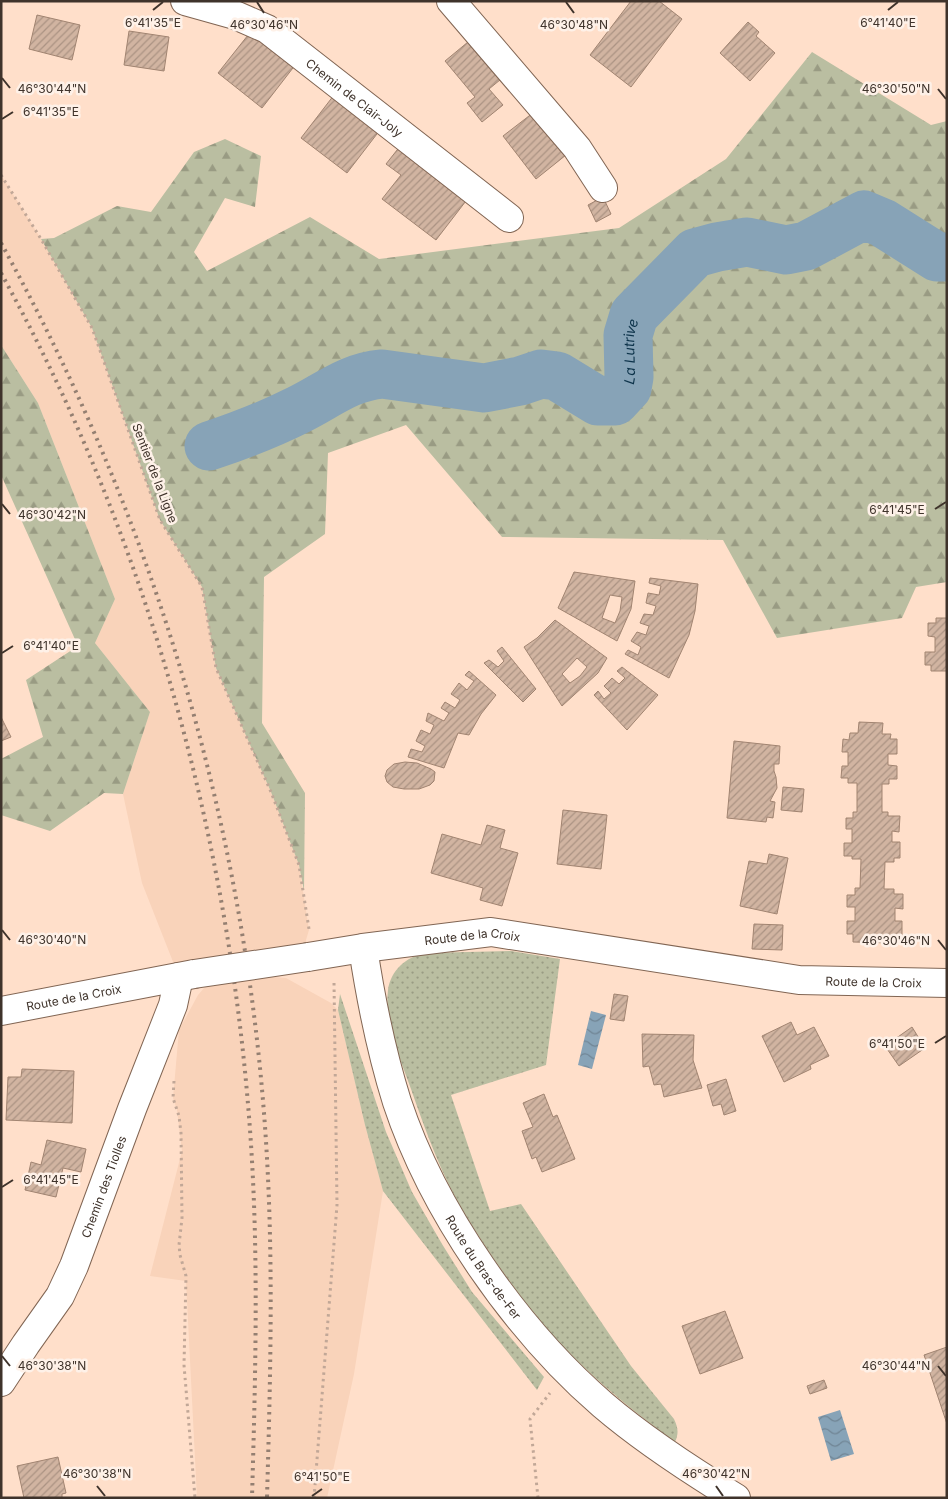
<svg xmlns="http://www.w3.org/2000/svg" width="948" height="1499" viewBox="0 0 948 1499" font-family="Inter,sans-serif">
  <style>
    .built { fill: #f9d3ba }
    .grass { fill: url(#grass-dots) }
    .forest { fill: url(#forest-firs) }
    .water { fill: url(#water-waves) }
    .lines { fill: none; stroke-linecap: round; stroke-linejoin: round }
    .river { stroke: #87a3b7; stroke-width: 49 }
    .building { fill: url(#building-hatch); stroke: #a18471; fill-rule: evenodd }
    .minor-casing { stroke: #816553; stroke-width: 30 }
    .path { stroke: #c1a797; stroke-width: 3; stroke-dasharray: 2.5 4; stroke-linecap: butt }
    .minor { stroke: #fff; stroke-width: 28 }
    .rail { stroke: #947f71; stroke-width: 4; stroke-dasharray: 2.5 5; stroke-linecap: butt }
    .minor-bridge-casing { stroke: #816553; stroke-width: 30; stroke-linecap: butt }
    .minor-bridge { stroke: #fff; stroke-width: 28 }
    .ticks { fill: none; stroke: #3f332b; stroke-width: 2 }
    .labels { text-anchor: middle; dominant-baseline: central; stroke-width: 5; stroke-linejoin: round; paint-order: stroke }
    .street-label { font-size: 12px; fill: #3f332b; stroke: #fef1e8 }
    .water-label { font-size: 14px; font-style: italic; fill: #0d334a; stroke: #fef1e8 }
    .ticks-label { font-size: 12px; text-anchor: middle; fill: #3f332b; stroke: #fef1e8; stroke-width: 5; stroke-linejoin: round; paint-order: stroke }
  </style>
  <defs>
    <pattern id="grass-dots" width="8" height="8" patternUnits="userSpaceOnUse" patternTransform="scale(1.25)"><rect width="8" height="8" fill="#babea1"/><path d="M2 2h.1M6 6h.1" fill="none" stroke="#999b83" stroke-width="1.8" stroke-linecap="round"/></pattern>
    <pattern id="forest-firs" width="22" height="20" patternUnits="userSpaceOnUse" patternTransform="scale(1.25)"><rect width="22" height="20" fill="#babea1"/><path d="M5 1l3.5 6h-7zM16 11l3.5 6h-7z" fill="#999b83"/></pattern>
    <pattern id="water-waves" width="16" height="10" patternUnits="userSpaceOnUse" patternTransform="scale(1.25)"><rect width="16" height="10" fill="#87a3b7"/><path d="M0 5q4-4 8 0t8 0" fill="none" stroke="#708595"/></pattern>
    <pattern id="building-hatch" width="6" height="6" patternUnits="userSpaceOnUse" patternTransform="scale(1.25)"><rect width="6" height="6" fill="#d1b4a1"/><path d="M-1 1l2-2M0 6l6-6M5 7l2-2" fill="none" stroke="#ab9383"/></pattern>
  </defs>
  <rect width="100%" height="100%" fill="#ffdfca"/>
  <path class="built" d="M 1,175 L 41,239 L 92,328 L 160,520 L 202,587 L 216,668 L 271,792 L 299,865 L 309,930 L 306,940 L 308,957 L 179,977 L 142,883 L 123,794 L 150,712 L 95,643 L 115,599 L 38,403 L 1,345 Z
    M 273,977 L 286,978 L 331,1003 L 338,1010 L 365,1125 L 383,1191 L 354,1374 L 327,1498 L 197,1498 L 186,1281 L 150,1276 L 182,1151 L 177,1110 L 173,1098 L 179,1030 L 198,995 L 205,987 Z"/>
  <path class="grass" d="M 511,951 L 560,959 L 546,1065 L 451,1095 L 490,1211 L 521,1204 L 631,1366 L 674,1419 C 678,1428 679,1433 675,1442 C 626,1406 577,1366 538,1318 C 513,1288 487,1250 466,1216 C 442,1177 426,1132 411,1089 C 400,1058 384,1023 388,990 C 391,970 406,957 425,953 Z
    M 340,994 L 386,1132 L 412,1192 L 442,1244 L 472,1292 L 544,1377 L 537,1390 L 383,1191 L 365,1125 L 338,1010 Z"/>
  <path class="forest" d="M 812,52 L 931,125 L 947,121 L 947,582 L 916,587 L 902,618 L 777,638 L 723,540 L 502,537 L 406,425 L 328,453 L 325,534 L 264,577 L 262,723 L 305,793 L 304,891 L 299,865 L 271,792 L 216,668 L 202,587 L 160,520 L 92,328 L 41,239 L 54,238 L 117,206 L 151,212 L 194,152 L 225,139 L 261,156 L 255,207 L 225,198 L 194,252 L 207,271 L 310,217 L 379,259 L 619,228 L 726,159 Z
    M 1,345 L 38,403 L 115,599 L 95,643 L 150,712 L 123,794 L 104,793 L 50,831 L 1,815 L 1,759 L 43,737 L 26,680 L 78,646 L 1,475 Z"/>
  <path class="water" d="M 591,1011 L 606,1015 L 592,1069 L 578,1065 Z
    M 840,1410 L 854,1454 L 831,1461 L 818,1417 Z"/>
  <g class="lines">
    <path class="river" id="s1" d="M 209,446 C 239,436 270,424 298,410 C 327,396 348,377 382,374 L 484,388 L 520,381 L 541,374 L 557,376 L 598,401 L 615,401 L 627,388 L 629,377 L 628,335 L 634,315 L 695,253 L 717,247 L 747,242 L 786,250 L 806,246 L 864,215 L 883,223 L 937,257 L 947,257"/>
  </g>
  <path class="building" d="M 631,1 L 659,1 L 682,19 L 631,87 L 590,55 Z
    M 37,15 L 80,25 L 72,60 L 29,49 Z
    M 748,22 L 759,32 L 756,36 L 775,53 L 750,81 L 720,53 Z
    M 252,30 L 296,64 L 262,108 L 218,73 Z
    M 129,31 L 169,37 L 164,71 L 124,65 Z
    M 474,37 L 506,75 L 489,89 L 503,105 L 482,122 L 467,103 L 475,97 L 445,61 Z
    M 334,95 L 380,130 L 347,173 L 301,138 Z
    M 538,109 L 571,151 L 536,179 L 503,136 Z
    M 401,145 L 469,197 L 436,240 L 382,199 L 401,175 L 386,164 Z
    M 603,197 L 611,214 L 596,222 L 588,205 Z
    M 574,572 L 635,581 L 631,609 L 617,641 L 558,608 ZM 610,595 L 622,597 L 620,611 L 615,623 L 602,618 Z
    M 650,578 L 698,584 L 695,611 L 689,635 L 669,678 L 625,654 L 628,650 L 638,655 L 641,647 L 631,641 L 637,632 L 646,635 L 649,626 L 640,623 L 644,614 L 653,615 L 656,606 L 646,603 L 648,593 L 659,595 L 661,586 L 649,583 Z
    M 936,618 L 947,618 L 947,671 L 931,671 L 931,665 L 925,665 L 925,652 L 935,652 L 935,637 L 928,636 L 928,623 L 936,623 Z
    M 555,620 L 607,658 L 598,673 L 562,706 L 524,647 L 537,638 ZM 577,658 L 587,667 L 580,676 L 570,683 L 562,674 Z
    M 502,647 L 536,689 L 523,702 L 484,663 L 489,660 L 498,667 L 504,661 L 497,651 Z
    M 622,667 L 658,695 L 627,730 L 594,695 L 598,691 L 604,699 L 611,693 L 604,686 L 612,678 L 619,684 L 625,678 L 617,671 Z
    M 469,671 L 496,695 L 481,714 L 469,735 L 458,733 L 444,768 L 408,757 L 411,749 L 422,752 L 425,746 L 416,741 L 421,730 L 430,734 L 434,725 L 426,721 L 428,713 L 444,721 L 449,713 L 441,708 L 445,702 L 455,708 L 460,700 L 451,694 L 459,683 L 467,690 L 474,681 L 465,675 Z
    M 1,717 L 11,737 L 1,741 Z
    M 859,722 L 883,723 L 882,734 L 891,734 L 890,739 L 897,739 L 897,754 L 888,754 L 888,765 L 897,766 L 897,779 L 889,779 L 889,784 L 882,784 L 882,812 L 888,812 L 888,816 L 900,816 L 899,832 L 892,831 L 892,842 L 900,842 L 900,858 L 894,858 L 894,862 L 885,862 L 884,889 L 894,889 L 894,894 L 903,894 L 903,909 L 895,908 L 895,921 L 902,921 L 902,936 L 893,936 L 893,943 L 853,942 L 853,934 L 847,934 L 847,921 L 855,921 L 855,907 L 847,907 L 847,895 L 855,895 L 855,888 L 860,888 L 861,859 L 852,859 L 852,856 L 844,856 L 844,843 L 852,843 L 852,829 L 846,829 L 846,818 L 853,818 L 853,812 L 857,812 L 857,783 L 848,783 L 848,778 L 841,778 L 842,766 L 848,766 L 848,752 L 842,752 L 843,739 L 849,740 L 850,733 L 858,733 Z
    M 734,741 L 780,746 L 779,764 L 774,764 L 774,771 L 776,777 L 777,788 L 770,801 L 775,802 L 773,818 L 767,817 L 766,822 L 727,818 Z
    M 405,762 L 417,763 L 431,769 L 435,772 L 434,781 L 430,785 L 419,789 L 404,789 L 393,787 L 387,782 L 385,776 L 387,770 L 394,764 Z
    M 783,787 L 804,789 L 802,812 L 781,810 Z
    M 563,810 L 607,815 L 601,869 L 557,864 Z
    M 487,825 L 505,830 L 500,848 L 518,853 L 502,906 L 480,900 L 483,888 L 431,873 L 442,834 L 481,845 Z
    M 769,854 L 788,858 L 777,914 L 740,906 L 749,861 L 767,864 Z
    M 754,924 L 783,925 L 782,950 L 752,949 Z
    M 614,994 L 628,996 L 624,1021 L 610,1019 Z
    M 791,1022 L 797,1035 L 814,1027 L 829,1056 L 810,1065 L 811,1069 L 784,1082 L 762,1036 Z
    M 912,1027 L 925,1048 L 899,1066 L 885,1046 Z
    M 642,1034 L 694,1035 L 693,1060 L 702,1088 L 664,1097 L 661,1084 L 654,1085 L 649,1066 L 643,1067 Z
    M 22,1069 L 74,1071 L 72,1123 L 6,1120 L 8,1077 L 21,1077 Z
    M 726,1079 L 736,1111 L 724,1115 L 721,1104 L 713,1106 L 707,1085 Z
    M 544,1094 L 553,1117 L 557,1115 L 575,1159 L 542,1172 L 536,1157 L 532,1159 L 522,1131 L 533,1127 L 523,1103 Z
    M 47,1140 L 86,1149 L 81,1172 L 63,1168 L 56,1197 L 25,1190 L 31,1162 L 41,1165 Z
    M 725,1311 L 743,1358 L 700,1374 L 682,1326 Z
    M 947,1347 L 947,1424 L 924,1355 Z
    M 824,1380 L 827,1388 L 810,1394 L 807,1386 Z
    M 58,1457 L 66,1493 L 62,1494 L 62,1498 L 24,1498 L 17,1466 Z"/>
  <g class="lines">
    <g class="minor-casing">
      <g id="minor">
        <path id="s2" d="M 185,1 L 235,15 L 267,29 L 509,218"/>
        <path d="M 451,1 L 577,148 L 603,188"/>
        <path id="s3" d="M 363,948 C 371,1001 381,1051 397,1102 C 433,1211 516,1330 603,1405 C 644,1440 690,1470 736,1498"/>
        <path id="s4" d="M 308,957 L 363,948 L 491,932 L 799,980 L 947,983"/>
        <path id="s5" d="M 1,1011 L 194,974"/>
        <path id="s6" d="M 1,1382 L 26,1344 L 60,1296 L 74,1266 L 132,1109 L 173,1005 L 179,977"/>
      </g>
    </g>
    <path class="path" d="M 1,175 L 41,239 L 92,328 L 160,520 L 202,587 L 216,668 L 271,792 L 299,865 L 309,929
      M 174,1081 L 173,1098 L 179,1116 L 181,1133 L 182,1218 L 179,1245 L 180,1255 L 186,1276 L 184,1365 L 195,1498
      M 314,1498 L 337,1205 L 334,982
      M 538,1498 L 530,1419 L 550,1393"/>
    <use href="#minor" class="minor"/>
    <path class="rail" d="M 1,243 C 159,529 253,850 268,1178 C 273,1284 270,1391 267,1498
      M 1,273 C 153,548 238,867 253,1180 C 258,1285 255,1392 252,1498"/>
    <g class="minor-bridge-casing">
      <path id="minor-bridge" d="M 194,974 L 308,957"/>
    </g>
    <use href="#minor-bridge" class="minor-bridge"/>
  </g>
  <path class="ticks" d="M 257,2 L 264,13M 566,2 L 574,13M 153,10 L 163,2M 888,10 L 898,2M 2,78 L 10,88M 938,89 L 946,99M 2,119 L 13,112M 2,504 L 10,514M 935,509 L 946,502M 2,653 L 13,646M 2,930 L 10,940M 938,940 L 946,950M 935,1043 L 946,1036M 2,1187 L 13,1180M 2,1356 L 10,1366M 938,1366 L 946,1376M 97,1486 L 105,1496M 716,1486 L 723,1496M 312,1496 L 322,1489"/>
  <g class="labels">
    <g class="street-label">
      <text stroke="none"><textPath href="#s2" startOffset="198">Chemin de Clair-Joly</textPath></text>
      <text transform="translate(155 473) rotate(69)">Sentier de la Ligne</text>
      <text stroke="none"><textPath href="#s4" startOffset="166">Route de la Croix</textPath></text>
      <text stroke="none"><textPath href="#s4" startOffset="571">Route de la Croix</textPath></text>
      <text stroke="none"><textPath href="#s5" startOffset="74">Route de la Croix</textPath></text>
      <text stroke="none"><textPath href="#s6" startOffset="222">Chemin des Tiolles</textPath></text>
      <text stroke="none"><textPath href="#s3" startOffset="345">Route du Bras-de-Fer</textPath></text>
    </g>
    <g class="water-label">
      <text stroke="none"><textPath href="#s1" startOffset="486">La Lutrive</textPath></text>
    </g>
  </g>
  <g class="ticks-label">
    <text x="153" y="27">6°41'35"E</text>
    <text x="888" y="27">6°41'40"E</text>
    <text x="264" y="29">46°30'46"N</text>
    <text x="574" y="29">46°30'48"N</text>
    <text x="52" y="93">46°30'44"N</text>
    <text x="896" y="93">46°30'50"N</text>
    <text x="51" y="116">6°41'35"E</text>
    <text x="897" y="514">6°41'45"E</text>
    <text x="52" y="519">46°30'42"N</text>
    <text x="51" y="650">6°41'40"E</text>
    <text x="52" y="944">46°30'40"N</text>
    <text x="896" y="945">46°30'46"N</text>
    <text x="897" y="1048">6°41'50"E</text>
    <text x="51" y="1184">6°41'45"E</text>
    <text x="52" y="1370">46°30'38"N</text>
    <text x="896" y="1370">46°30'44"N</text>
    <text x="97" y="1478">46°30'38"N</text>
    <text x="716" y="1478">46°30'42"N</text>
    <text x="322" y="1481">6°41'50"E</text>
  </g>
  <rect width="948" height="1499" fill="none" stroke="#3f332b" stroke-width="5"/>
</svg>
